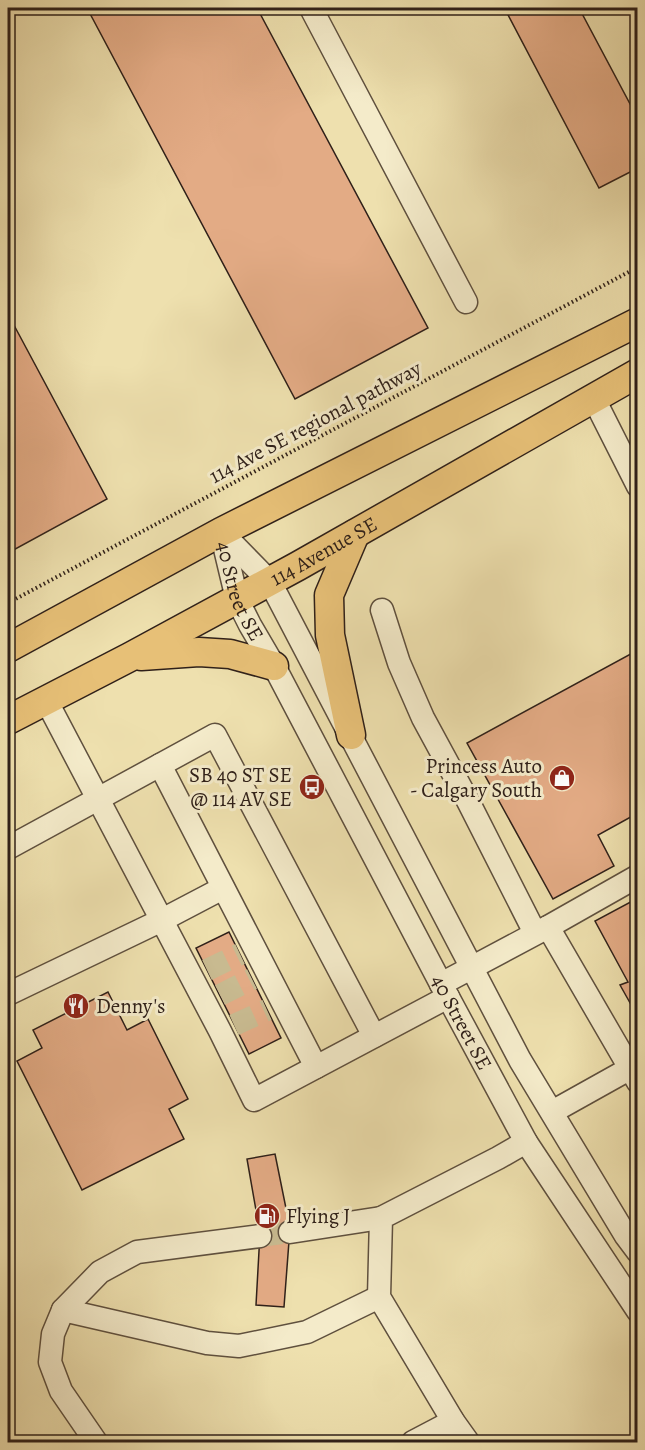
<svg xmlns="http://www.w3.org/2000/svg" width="645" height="1450" viewBox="0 0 645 1450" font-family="Alegreya,serif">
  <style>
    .building { fill: #e3ab85; stroke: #2f2019; stroke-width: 1.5 }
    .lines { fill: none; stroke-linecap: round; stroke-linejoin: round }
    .minor-tunnel { stroke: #c8ba90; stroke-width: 22; stroke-dasharray: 22 11; stroke-linecap: butt }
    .minor-casing { stroke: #5f503e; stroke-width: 25 }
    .major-casing { stroke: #2f2019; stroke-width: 31 }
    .path { stroke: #2f2019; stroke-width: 4; stroke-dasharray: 1.5 3; stroke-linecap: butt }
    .minor { stroke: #f4ebca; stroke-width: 22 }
    .major { stroke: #e7c077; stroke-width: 28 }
    .labels { text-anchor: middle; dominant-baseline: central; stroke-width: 6; stroke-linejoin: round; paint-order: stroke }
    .street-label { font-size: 21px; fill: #2f2019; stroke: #f4ebca }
    .poi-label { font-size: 21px; fill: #2f2019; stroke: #f4ebca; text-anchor: end }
  </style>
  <rect width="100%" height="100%" fill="#eee0ae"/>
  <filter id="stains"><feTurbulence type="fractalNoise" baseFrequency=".00333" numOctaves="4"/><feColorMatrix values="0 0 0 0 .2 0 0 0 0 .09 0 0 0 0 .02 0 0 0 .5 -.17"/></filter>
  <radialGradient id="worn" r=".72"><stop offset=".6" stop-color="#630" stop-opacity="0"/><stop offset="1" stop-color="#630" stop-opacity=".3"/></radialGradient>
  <path class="building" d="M 87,8 L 257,8 L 428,328 L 295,399 Z
    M 516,8 L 579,8 L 638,119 L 638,168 L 599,188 L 507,13 Z
    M 8,314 L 107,499 L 8,553 Z
    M 638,650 L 638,813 L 598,835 L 614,866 L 553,899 L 467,743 Z
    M 638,898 L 638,1017 L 620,985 L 628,982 L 595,921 Z
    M 229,932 L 281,1038 L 249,1054 L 196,948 Z
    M 108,992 L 127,1030 L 148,1019 L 188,1099 L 169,1109 L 184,1139 L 82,1190 L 17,1061 L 42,1048 L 33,1030 Z
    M 275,1154 L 290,1228 L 284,1307 L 256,1305 L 260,1233 L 247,1159 Z"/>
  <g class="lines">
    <path class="minor-tunnel" d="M 207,970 L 240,954
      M 220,995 L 252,979
      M 234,1025 L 267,1010
      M 260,1236 L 290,1232"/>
    <g class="minor-casing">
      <g id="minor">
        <path d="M 311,8 L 466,302"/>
        <path d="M 593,397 L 638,486"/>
        <path id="s1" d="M 221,532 L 237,599 L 250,625 L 274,666 L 441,984 L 526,1142 L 638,1311"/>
        <path d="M 222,533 L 270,582 L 520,1060 L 626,1236 L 638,1252"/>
        <path d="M 382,610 L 399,663 L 423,718 L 468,801 L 535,933"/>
        <path d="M 46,700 L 220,1031 L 254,1100 L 448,997"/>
        <path d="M 160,765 L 316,1067"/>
        <path d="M 8,848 L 215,735 L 374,1036"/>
        <path d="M 548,927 L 638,1082"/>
        <path d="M 441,984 L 548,927 L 638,876"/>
        <path d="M 8,994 L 162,920 L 223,888"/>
        <path d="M 552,1112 L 638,1064"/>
        <path d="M 290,1232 L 381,1218"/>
        <path d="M 63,1310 L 207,1343 L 239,1346 L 307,1332 L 379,1297"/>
        <path d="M 96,1442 L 61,1391 L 50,1362 L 53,1334 L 63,1310 L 100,1272 L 137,1252 L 260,1236"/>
        <path d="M 413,1442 L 453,1421"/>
        <path d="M 468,1442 L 453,1421 L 379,1297 L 381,1218 L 498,1158 L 526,1142"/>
      </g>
    </g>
    <g class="major-casing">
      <g id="major">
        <path d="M 8,648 L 221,532 L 638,322"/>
        <path d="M 141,656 L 199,652 L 230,654 L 274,666"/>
        <path id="s2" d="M 8,720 L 130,657 L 298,566 L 638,373"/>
        <path d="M 351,735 L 330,635 L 329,595 L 355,534"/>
      </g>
    </g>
    <path class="path" d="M 8,603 L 638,267"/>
    <use href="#minor" class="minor"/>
    <use href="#major" class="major"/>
  </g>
  <defs>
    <g id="shop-disc" transform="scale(1.35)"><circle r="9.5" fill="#8f2418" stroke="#f4ebca"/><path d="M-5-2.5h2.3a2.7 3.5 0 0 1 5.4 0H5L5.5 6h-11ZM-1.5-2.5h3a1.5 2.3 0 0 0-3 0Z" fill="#fff"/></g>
    <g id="bus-disc" transform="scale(1.35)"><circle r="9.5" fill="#8f2418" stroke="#f4ebca"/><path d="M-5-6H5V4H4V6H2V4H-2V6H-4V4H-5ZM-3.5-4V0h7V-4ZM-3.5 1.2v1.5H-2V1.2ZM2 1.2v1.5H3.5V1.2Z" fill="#fff"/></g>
    <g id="restaurant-disc" transform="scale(1.35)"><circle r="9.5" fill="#8f2418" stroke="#f4ebca"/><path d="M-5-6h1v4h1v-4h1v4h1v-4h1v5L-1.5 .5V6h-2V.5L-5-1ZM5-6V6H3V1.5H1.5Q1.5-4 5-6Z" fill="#fff"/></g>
    <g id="fuel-disc" transform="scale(1.35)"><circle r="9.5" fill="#8f2418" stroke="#f4ebca"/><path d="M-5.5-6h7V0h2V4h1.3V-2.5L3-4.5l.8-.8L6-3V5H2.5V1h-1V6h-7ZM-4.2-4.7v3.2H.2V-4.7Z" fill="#fff"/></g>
  </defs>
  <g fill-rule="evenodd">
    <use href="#shop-disc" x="562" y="778"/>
    <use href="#bus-disc" x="312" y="787"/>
    <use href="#restaurant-disc" x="76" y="1006"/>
    <use href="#fuel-disc" x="267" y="1216"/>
  </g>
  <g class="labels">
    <g class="street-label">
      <text transform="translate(315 422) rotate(-28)">114 Ave SE regional pathway</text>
      <text stroke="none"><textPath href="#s2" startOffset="358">114 Avenue SE</textPath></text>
      <text stroke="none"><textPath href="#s1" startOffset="62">40 Street SE</textPath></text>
      <text stroke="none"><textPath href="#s1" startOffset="548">40 Street SE</textPath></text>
    </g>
    <g class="poi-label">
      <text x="542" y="766">Princess Auto<tspan x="542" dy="24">- Calgary South</tspan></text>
      <text x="292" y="775">SB 40 ST SE<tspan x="292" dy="24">@ 114 AV SE</tspan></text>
      <text x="96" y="1006" text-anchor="start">Denny's</text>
      <text x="286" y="1216" text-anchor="start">Flying J</text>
    </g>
  </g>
  <rect width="645" height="1450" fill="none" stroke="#eee0ae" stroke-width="30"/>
  <rect x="9" y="9" width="627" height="1432" fill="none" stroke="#2f2019" stroke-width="3"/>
  <rect x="15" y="15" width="615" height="1420" fill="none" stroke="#2f2019" stroke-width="1.5"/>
  <rect width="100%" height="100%" filter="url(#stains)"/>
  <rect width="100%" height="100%" fill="url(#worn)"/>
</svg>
